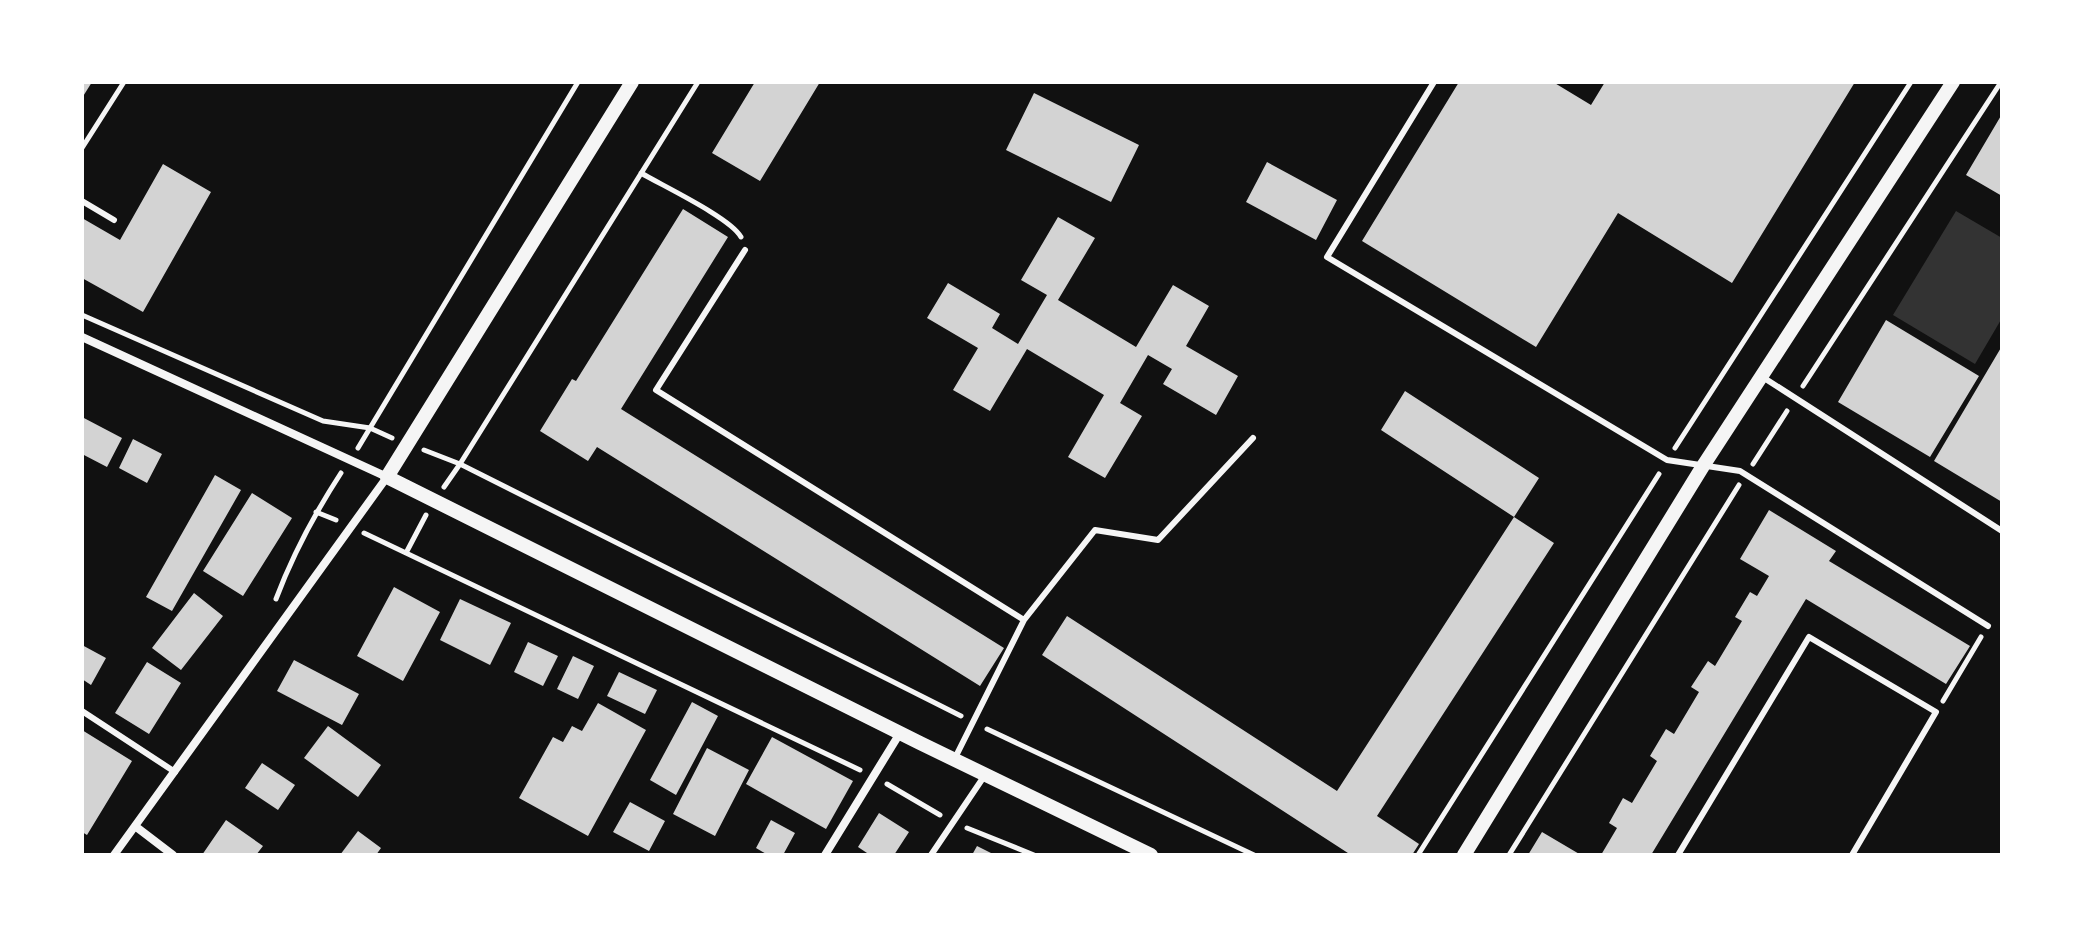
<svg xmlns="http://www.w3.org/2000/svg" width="2084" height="937" viewBox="0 0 2084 937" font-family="Raleway,sans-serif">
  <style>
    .water { fill: #333 }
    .building { fill: #d3d3d3 }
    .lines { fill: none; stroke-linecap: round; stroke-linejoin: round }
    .path { stroke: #f5f5f5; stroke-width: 5 }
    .service { stroke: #f5f5f5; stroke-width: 6 }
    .minor { stroke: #f5f5f5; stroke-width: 8 }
    .tertiary { stroke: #f5f5f5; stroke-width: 14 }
  </style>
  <rect width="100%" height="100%" fill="#111"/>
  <path class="water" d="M 1956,211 L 2002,238 L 2002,318 L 1975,364 L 1893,315 Z"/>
  <path class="building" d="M 82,82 L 92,82 L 82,98 Z
    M 755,82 L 820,82 L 760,181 L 712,153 Z
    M 1459,82 L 1553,82 L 1591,105 L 1605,82 L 1855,82 L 1732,283 L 1618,213 L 1536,347 L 1362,241 Z
    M 1034,93 L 1139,145 L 1111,202 L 1006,150 Z
    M 2002,114 L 2002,196 L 1966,175 Z
    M 1267,162 L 1337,200 L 1316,240 L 1246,202 Z
    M 163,164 L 211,192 L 143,312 L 82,278 L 82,218 L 120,240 Z
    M 683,209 L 728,237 L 621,409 L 1004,648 L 980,686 L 597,447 L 588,461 L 540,431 L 572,379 L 576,381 Z
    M 1058,217 L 1095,238 L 1058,300 L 1136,347 L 1173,285 L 1209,306 L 1186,346 L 1238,376 L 1216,415 L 1163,384 L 1172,369 L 1148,355 L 1120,403 L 1142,416 L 1105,478 L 1068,457 L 1104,395 L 1027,349 L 990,411 L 953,390 L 978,348 L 927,318 L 948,283 L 1000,314 L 992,328 L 1018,344 L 1047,295 L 1021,280 Z
    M 1886,320 L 1979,376 L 1930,457 L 1838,402 Z
    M 2002,346 L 2002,502 L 1934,461 Z
    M 1405,391 L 1539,478 L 1514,517 L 1554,543 L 1377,816 L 1419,844 L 1412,855 L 1351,855 L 1042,655 L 1067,616 L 1337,791 L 1514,517 L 1381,430 Z
    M 82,417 L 122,438 L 107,467 L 82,454 Z
    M 133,439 L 162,454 L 147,483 L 119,468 Z
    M 215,475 L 241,490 L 172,611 L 146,597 Z
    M 252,493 L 292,518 L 243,596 L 203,571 Z
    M 1769,510 L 1836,551 L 1829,561 L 1970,646 L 1946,684 L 1806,599 L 1651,855 L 1601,855 L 1617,828 L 1609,823 L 1623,798 L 1632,803 L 1657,761 L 1650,756 L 1666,729 L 1674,734 L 1699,692 L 1691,687 L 1708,661 L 1715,666 L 1742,621 L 1735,617 L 1750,592 L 1757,596 L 1769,576 L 1740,559 Z
    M 394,587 L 440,612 L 403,681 L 357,656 Z
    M 194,593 L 223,616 L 181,670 L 152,648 Z
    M 460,599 L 511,623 L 490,665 L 440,640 Z
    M 528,642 L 558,656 L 543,686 L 514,672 Z
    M 82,645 L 106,658 L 91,685 L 82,679 Z
    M 573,656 L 594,666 L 578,699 L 557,689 Z
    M 294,660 L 359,694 L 342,725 L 277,691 Z
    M 147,662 L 181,683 L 149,734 L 115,713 Z
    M 619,672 L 657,690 L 645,714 L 607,696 Z
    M 692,702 L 718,716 L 676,795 L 650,780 Z
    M 598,703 L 646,730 L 588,836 L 519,798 L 553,737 L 563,742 L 572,726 L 582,731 Z
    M 328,726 L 381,765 L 358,797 L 304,758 Z
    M 82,730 L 132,761 L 87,835 L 82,832 Z
    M 772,737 L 853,781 L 826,829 L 746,784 Z
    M 707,748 L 749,770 L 715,836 L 673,814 Z
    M 262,763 L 295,785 L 278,810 L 245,788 Z
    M 630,802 L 665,821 L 649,851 L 613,832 Z
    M 879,813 L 909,832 L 894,855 L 870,855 L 858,847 Z
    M 226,820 L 263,846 L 256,855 L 202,855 Z
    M 771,820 L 795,833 L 783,855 L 768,855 L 756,848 Z
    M 358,831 L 381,848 L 376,855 L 340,855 Z
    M 1542,832 L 1581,855 L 1528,855 Z
    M 977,846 L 995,855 L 972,855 Z"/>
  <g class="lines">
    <path class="path" d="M 698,82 L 460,464 L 961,716
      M 82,148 L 124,82
      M 641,173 C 663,186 731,218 741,237
      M 82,315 L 323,421 L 370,428 L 392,438
      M 1803,386 L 2001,82
      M 358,448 L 578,82
      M 1675,448 L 1911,82
      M 424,450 L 460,464 L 444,487
      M 1753,464 L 1787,411
      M 316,512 L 336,520
      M 364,533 L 406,553 L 426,515
      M 406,553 L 860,770
      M 276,599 C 293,554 315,513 341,473
      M 1943,701 L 1981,637
      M 987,729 L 1254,855
      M 887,784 L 940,815
      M 967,828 L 1034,855
      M 1418,855 L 1659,474
      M 1509,855 L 1739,485"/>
    <path class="service" d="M 1434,82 L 1327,257 L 1667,460 L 1740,471 L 1988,626
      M 82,201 L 114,220
      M 745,250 L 656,390 L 1024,620
      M 1761,376 L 2002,531
      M 82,711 L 175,772
      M 955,758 L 1024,620 L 1095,530 L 1158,540 L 1253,438
      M 931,855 L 985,775
      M 1678,855 L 1809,637 L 1936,712 L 1852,855"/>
    <path class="minor" d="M 82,337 L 387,477 L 114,855
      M 135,826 L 173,855
      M 825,855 L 900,733"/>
    <path class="tertiary" d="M 632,82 L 387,477 L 920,743 L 1151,855
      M 1464,855 L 1703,466 L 1953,82"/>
  </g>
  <rect width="2084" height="937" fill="none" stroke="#ffffff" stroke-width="168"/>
</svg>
